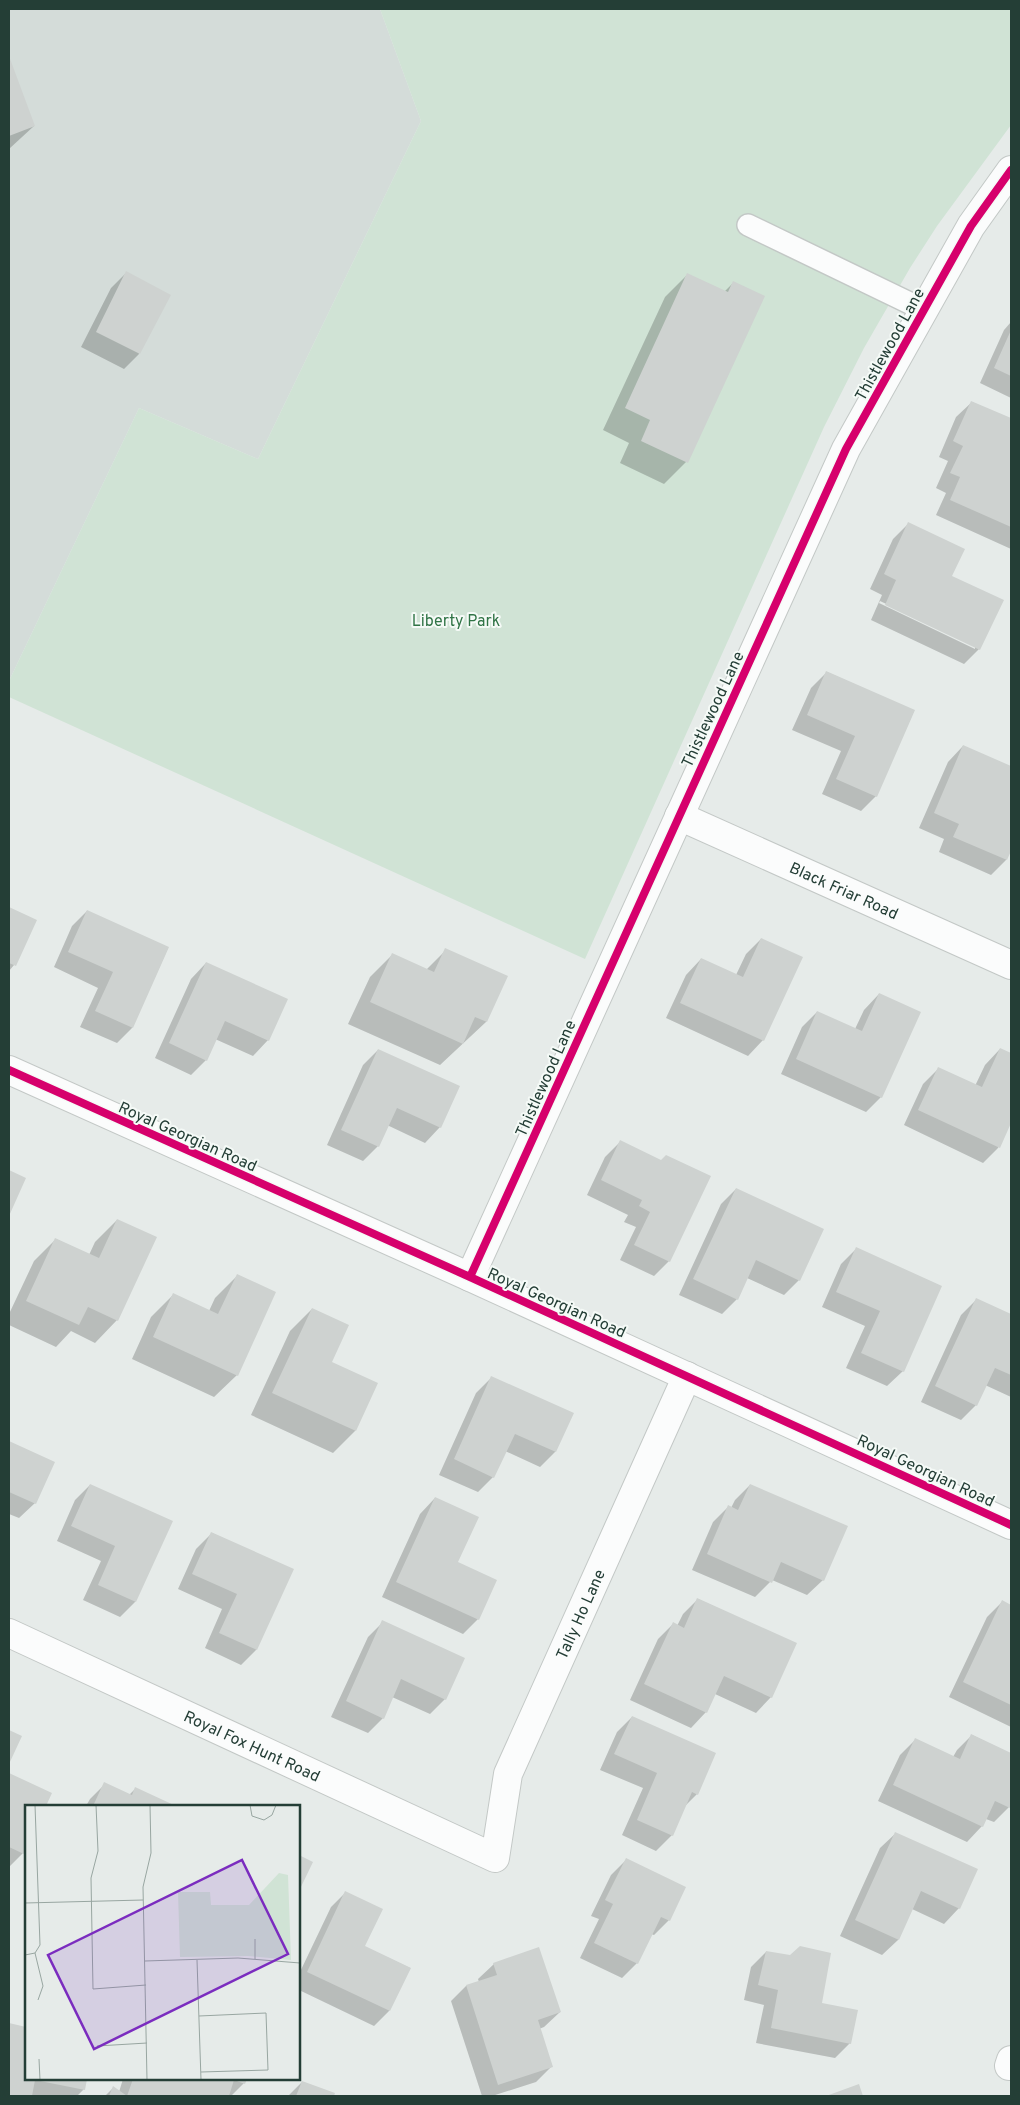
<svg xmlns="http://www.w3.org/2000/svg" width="1020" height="2105" viewBox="0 0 1020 2105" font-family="Overpass,sans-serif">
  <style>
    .built { fill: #d4dcd9 }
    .green { fill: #d0e3d5 }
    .shadow { fill: #0003; fill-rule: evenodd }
    .building { fill: #ced2d0 }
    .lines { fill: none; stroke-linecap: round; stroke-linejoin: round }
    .lane-casing { stroke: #c3c8c6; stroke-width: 24 }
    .street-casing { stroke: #c3c8c6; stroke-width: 30 }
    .lane { stroke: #fbfcfc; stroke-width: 21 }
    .street { stroke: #fbfcfc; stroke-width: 28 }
    .cycleway-casing { stroke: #f5faf7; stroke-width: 11 }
    .cycleway { stroke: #d6006c; stroke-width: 8 }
    .labels { text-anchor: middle; stroke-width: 4; stroke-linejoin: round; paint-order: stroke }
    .street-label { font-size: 16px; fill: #243e36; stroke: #f5faf7 }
    .park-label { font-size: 16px; fill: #307446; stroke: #f5faf7 }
    .inset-road { fill: none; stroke: #98a6a1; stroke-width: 1 }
    .view { fill: #7b2cbf; fill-opacity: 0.15; stroke: #7b2cbf; stroke-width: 2.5 }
    .inset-edge { fill: none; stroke: #243e36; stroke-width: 2.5 }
  </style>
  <rect width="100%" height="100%" fill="#e6ebe9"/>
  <path class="built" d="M 9,9 L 380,9 L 421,121 L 258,459 L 139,408 L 9,681 Z"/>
  <path class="green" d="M 380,9 L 1011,9 L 1011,125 L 937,226 L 910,268 L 864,348 L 824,427 L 585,959 L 9,697 L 9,681 L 139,408 L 258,459 L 421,121 Z"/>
  <path class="shadow" d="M 9,59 L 34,126 L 9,149 Z
    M 126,273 L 139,354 L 124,369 L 81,347 L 111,288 Z
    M 687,275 L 724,292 L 733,283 L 686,462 L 664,484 L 620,463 L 629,443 L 603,430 L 665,297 Z
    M 1011,322 L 1011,398 L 980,383 L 1004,330 Z
    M 972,402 L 1011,420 L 1011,549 L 936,515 L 946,493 L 936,488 L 948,461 L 939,457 L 956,417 Z
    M 908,524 L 951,576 L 979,649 L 964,664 L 871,620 L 882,595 L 870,589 L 893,539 ZM 880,601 L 975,646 L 975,649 L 879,603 Z
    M 827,672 L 914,711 L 876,796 L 861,811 L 822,794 L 841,751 L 792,730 L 811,688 Z
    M 963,746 L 1011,767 L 1011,848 L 1006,860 L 991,875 L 939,852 L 944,839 L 919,828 L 948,762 Z
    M 9,908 L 35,920 L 14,965 L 9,971 Z
    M 87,911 L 168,948 L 132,1028 L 117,1043 L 80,1027 L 98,988 L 54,967 L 72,926 Z
    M 761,939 L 763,1040 L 748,1056 L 666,1018 L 686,975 L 701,959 L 736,975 L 746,954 Z
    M 446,950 L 506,977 L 486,1022 L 440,1065 L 348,1024 L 370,977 L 392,955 L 426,970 Z
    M 206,963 L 268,1040 L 253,1056 L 215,1039 L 206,1060 L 191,1075 L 155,1058 L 191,979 Z
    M 879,994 L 881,1097 L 866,1112 L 781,1074 L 802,1027 L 817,1012 L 855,1029 L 864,1010 Z
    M 1000,1049 L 1011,1055 L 1011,1121 L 998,1148 L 983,1163 L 904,1125 L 923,1084 L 938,1069 L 975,1086 L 985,1065 Z
    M 378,1050 L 440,1127 L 425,1143 L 387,1125 L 378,1146 L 363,1161 L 327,1145 L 363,1065 Z
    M 620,1142 L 661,1162 L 669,1261 L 654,1276 L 620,1260 L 636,1227 L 624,1222 L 628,1215 L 587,1195 L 605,1157 Z
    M 736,1189 L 799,1280 L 784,1295 L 747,1278 L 737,1299 L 722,1314 L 679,1295 L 721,1204 Z
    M 117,1220 L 117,1320 L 95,1343 L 71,1331 L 56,1347 L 9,1325 L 9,1314 L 34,1261 L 56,1239 L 89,1255 L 95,1242 Z
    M 856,1249 L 940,1286 L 903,1371 L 887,1386 L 846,1368 L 865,1326 L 822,1307 L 841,1264 Z
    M 237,1276 L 237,1375 L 214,1397 L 132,1359 L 151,1317 L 173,1295 L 209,1311 L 215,1298 Z
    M 976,1300 L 1011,1316 L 1011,1397 L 985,1385 L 976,1405 L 961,1420 L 921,1402 L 961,1315 Z
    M 312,1309 L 330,1363 L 376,1384 L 355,1431 L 333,1453 L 251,1415 L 290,1331 Z
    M 491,1378 L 572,1414 L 555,1452 L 540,1467 L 505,1451 L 493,1477 L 478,1492 L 439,1475 L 476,1393 Z
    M 9,1443 L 53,1463 L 35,1503 L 19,1518 L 9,1514 Z
    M 90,1485 L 171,1522 L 135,1602 L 120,1617 L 83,1600 L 101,1561 L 57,1541 L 75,1500 Z
    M 750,1485 L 823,1580 L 807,1595 L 772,1580 L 755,1597 L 692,1570 L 713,1522 L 728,1507 L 731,1508 L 735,1500 Z
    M 435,1498 L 478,1619 L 463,1634 L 382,1597 L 420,1514 Z
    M 212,1533 L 292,1570 L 256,1650 L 241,1665 L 205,1648 L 222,1609 L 178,1589 L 196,1549 Z
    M 698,1599 L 795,1644 L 771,1697 L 756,1713 L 715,1694 L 706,1712 L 691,1728 L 630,1700 L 658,1639 L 673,1624 L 677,1626 L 683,1614 Z
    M 1002,1602 L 1011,1606 L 1011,1727 L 949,1697 L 987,1617 Z
    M 383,1622 L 445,1699 L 430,1714 L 392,1697 L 383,1718 L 368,1733 L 331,1717 L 368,1637 Z
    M 632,1717 L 697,1794 L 684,1807 L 672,1835 L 656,1851 L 622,1835 L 643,1788 L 600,1770 L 617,1732 Z
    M 972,1735 L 1011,1754 L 1011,1802 L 1009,1807 L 994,1822 L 986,1819 L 982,1826 L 967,1842 L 878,1801 L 900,1755 L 915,1740 L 953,1757 L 957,1750 Z
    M 9,1774 L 50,1793 L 44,1806 L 26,1806 L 26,1845 L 23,1853 L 9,1867 Z
    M 105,1784 L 129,1795 L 135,1789 L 173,1806 L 86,1806 L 90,1799 Z
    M 896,1833 L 959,1908 L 944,1924 L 912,1909 L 898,1940 L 882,1955 L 840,1936 L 880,1848 Z
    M 626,1860 L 669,1920 L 654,1935 L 651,1934 L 637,1963 L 622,1978 L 580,1958 L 599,1919 L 591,1916 L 611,1875 Z
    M 346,1892 L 363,1946 L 410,1968 L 389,2011 L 374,2026 L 299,1990 L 299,1974 L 331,1907 Z
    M 766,1952 L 821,2004 L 850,2043 L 835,2058 L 756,2043 L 764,2005 L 744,2000 L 751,1967 Z
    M 494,1964 L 560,2012 L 544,2027 L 539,2029 L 551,2067 L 536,2082 L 492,2096 L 482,2096 L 451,2001 L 466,1986 L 479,1982 L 478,1979 Z
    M 9,2024 L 26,2028 L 26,2079 L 86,2079 L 84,2089 L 77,2096 L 9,2096 Z
    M 123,2079 L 246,2079 L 244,2083 L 231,2096 L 105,2096 L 113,2088 L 119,2092 Z
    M 302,2082 L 333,2094 L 332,2096 L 288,2096 Z"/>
  <path class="building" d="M 9,56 L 35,126 L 9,136 Z
    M 126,271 L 171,295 L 140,354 L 96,332 Z
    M 687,273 L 728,292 L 733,281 L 765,296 L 688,463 L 641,441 L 650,420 L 625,408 Z
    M 1011,330 L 1011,376 L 994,368 Z
    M 971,401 L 1011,418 L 1011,527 L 950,500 L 960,477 L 950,473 L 963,446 L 953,441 Z
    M 908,522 L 965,549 L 952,576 L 1004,600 L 980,650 L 885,605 L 896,580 L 884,574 Z
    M 826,671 L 915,710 L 877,797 L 836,779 L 855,736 L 807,715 Z
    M 963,745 L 1011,766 L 1011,851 L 1007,860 L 953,837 L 959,824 L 934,813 Z
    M 9,907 L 37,920 L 16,966 L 9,963 Z
    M 87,910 L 169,947 L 133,1028 L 95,1011 L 113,972 L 68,952 Z
    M 761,938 L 803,957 L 764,1041 L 680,1003 L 701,958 L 743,977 Z
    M 445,948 L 508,976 L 487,1022 L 475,1017 L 463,1044 L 370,1002 L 392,953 L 434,972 Z
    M 206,962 L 288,999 L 269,1041 L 225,1021 L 207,1061 L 169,1043 Z
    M 879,993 L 921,1012 L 882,1098 L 796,1059 L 817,1011 L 862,1031 Z
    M 1000,1048 L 1011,1053 L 1011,1123 L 1000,1148 L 918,1110 L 938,1067 L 982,1087 Z
    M 378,1049 L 460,1086 L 441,1128 L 397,1108 L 379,1147 L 341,1130 Z
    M 620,1140 L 661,1160 L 666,1155 L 711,1176 L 670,1262 L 634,1245 L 650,1212 L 639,1206 L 642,1200 L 601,1180 Z
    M 9,1170 L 26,1178 L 9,1216 Z
    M 736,1188 L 824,1229 L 800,1281 L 756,1260 L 738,1300 L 693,1279 Z
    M 117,1219 L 157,1237 L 118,1321 L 88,1307 L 79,1325 L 26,1301 L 55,1238 L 99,1258 Z
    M 856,1247 L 942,1286 L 904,1372 L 861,1353 L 880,1311 L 836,1292 Z
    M 237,1274 L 276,1292 L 238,1376 L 153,1337 L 173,1293 L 218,1314 Z
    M 976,1298 L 1011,1314 L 1011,1375 L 995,1368 L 977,1406 L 935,1386 Z
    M 312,1308 L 349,1325 L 332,1362 L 378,1383 L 356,1431 L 272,1393 Z
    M 491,1376 L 574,1413 L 556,1452 L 515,1434 L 494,1478 L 454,1459 Z
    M 9,1441 L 55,1462 L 36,1504 L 9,1492 Z
    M 90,1484 L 173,1521 L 136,1602 L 98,1585 L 115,1546 L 71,1526 Z
    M 750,1484 L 848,1526 L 824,1581 L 781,1562 L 772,1583 L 707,1554 L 728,1505 L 738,1510 Z
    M 435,1497 L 479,1517 L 458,1562 L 497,1580 L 479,1620 L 396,1582 Z
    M 211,1532 L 294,1569 L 257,1650 L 219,1633 L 237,1594 L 192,1574 Z
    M 697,1598 L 797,1643 L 772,1698 L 724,1676 L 707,1713 L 644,1684 L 673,1622 L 684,1628 Z
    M 1002,1600 L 1011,1605 L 1011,1705 L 963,1682 Z
    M 382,1620 L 465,1658 L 446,1700 L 401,1679 L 384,1719 L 346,1701 Z
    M 632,1716 L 716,1753 L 698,1795 L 692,1792 L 673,1836 L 637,1820 L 657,1773 L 614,1754 Z
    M 9,1730 L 22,1736 L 9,1764 Z
    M 971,1734 L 1011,1753 L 1011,1804 L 1010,1808 L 995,1801 L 983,1827 L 893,1785 L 915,1738 L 960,1759 Z
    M 9,1773 L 52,1793 L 46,1806 L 26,1806 L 26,1848 L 24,1854 L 9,1847 Z
    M 104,1782 L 132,1795 L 135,1787 L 176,1806 L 93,1806 Z
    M 895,1832 L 978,1869 L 960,1909 L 921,1891 L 899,1940 L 855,1920 Z
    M 299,1855 L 313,1862 L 299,1891 Z
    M 626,1858 L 686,1887 L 670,1921 L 661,1917 L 638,1964 L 594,1943 L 613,1904 L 605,1900 Z
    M 345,1891 L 383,1909 L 365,1946 L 411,1968 L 390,2011 L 307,1972 Z
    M 800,1946 L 831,1953 L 822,2003 L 858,2010 L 851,2044 L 771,2028 L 778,1990 L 758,1985 L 766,1951 L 790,1955 Z
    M 539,1947 L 561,2012 L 538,2020 L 553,2067 L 498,2085 L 466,1985 L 497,1975 L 493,1963 Z
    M 9,2023 L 26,2027 L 26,2079 L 87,2079 L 85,2090 L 35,2080 L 32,2096 L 9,2096 Z
    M 133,2079 L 247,2079 L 245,2084 L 234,2080 L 229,2096 L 109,2096 L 113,2086 L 127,2096 Z
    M 302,2081 L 335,2093 L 334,2096 L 296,2096 Z
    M 859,2084 L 863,2096 L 826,2096 Z"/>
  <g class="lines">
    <g class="lane-casing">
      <path id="lane" d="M 748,225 L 924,310"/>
    </g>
    <g class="street-casing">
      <g id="street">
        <path id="s1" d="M 679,816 L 1011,965"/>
        <path d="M 9,1070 L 470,1277 L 1011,1525"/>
        <path d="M 470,1277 L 846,449 L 971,226 L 1011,170"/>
        <path id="s2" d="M 9,1633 L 495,1858 L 508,1774 L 687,1376"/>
        <path d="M 1009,2066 L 1011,2060"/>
      </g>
    </g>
    <use href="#lane" class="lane"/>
    <use href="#street" class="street"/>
    <g class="cycleway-casing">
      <path id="cycleway" d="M 9,1070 L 470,1277 L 1011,1525
        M 470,1277 L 846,449 L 971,226 L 1011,170"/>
    </g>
    <use href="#cycleway" class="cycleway"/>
  </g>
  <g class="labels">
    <g class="street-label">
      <text transform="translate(889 344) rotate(-61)" y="6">Thistlewood Lane</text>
      <text transform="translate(712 709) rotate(-65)" y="6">Thistlewood Lane</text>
      <text dy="6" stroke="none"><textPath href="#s1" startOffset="181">Black Friar Road</textPath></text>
      <text transform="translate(545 1078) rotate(-66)" y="6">Thistlewood Lane</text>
      <text transform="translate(188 1136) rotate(24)" y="6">Royal Georgian Road</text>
      <text transform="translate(557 1302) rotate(24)" y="6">Royal Georgian Road</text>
      <text transform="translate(926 1470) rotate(25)" y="6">Royal Georgian Road</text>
      <text dy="6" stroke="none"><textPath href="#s2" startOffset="796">Tally Ho Lane</textPath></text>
      <text dy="6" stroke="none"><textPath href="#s2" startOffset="268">Royal Fox Hunt Road</textPath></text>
    </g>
    <g class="park-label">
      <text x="456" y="626">Liberty Park</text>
    </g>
  </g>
  <g transform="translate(25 1805)">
    <rect width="275" height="275" fill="#e6ebe9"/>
    <path d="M 254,68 L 263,70 L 266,155 L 223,151 L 155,152 L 153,87 L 185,87 L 186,100 L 224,100 Z" fill="#d0e3d5"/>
    <path class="inset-road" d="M 71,0 L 73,46 L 66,73 L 68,184 L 121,180M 225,0 L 227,11 L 239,15 L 247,10 L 251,0M 0,98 L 118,95M 230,134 L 230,154M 10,148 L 18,181 L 13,195M 0,150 L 10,148 L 15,140 L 10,0M 172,155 L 176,275M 120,156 L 213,153 L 275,158M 174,211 L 241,208 L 243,265 L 176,267M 72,241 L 122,238M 14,254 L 15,275M 122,275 L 118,82 L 126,48 L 125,0"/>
    <path class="view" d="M 217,55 L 263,149 L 69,244 L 23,150 Z"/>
    <rect width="275" height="275" class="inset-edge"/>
  </g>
  <rect width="1020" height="2105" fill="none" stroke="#243e36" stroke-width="20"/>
</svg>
